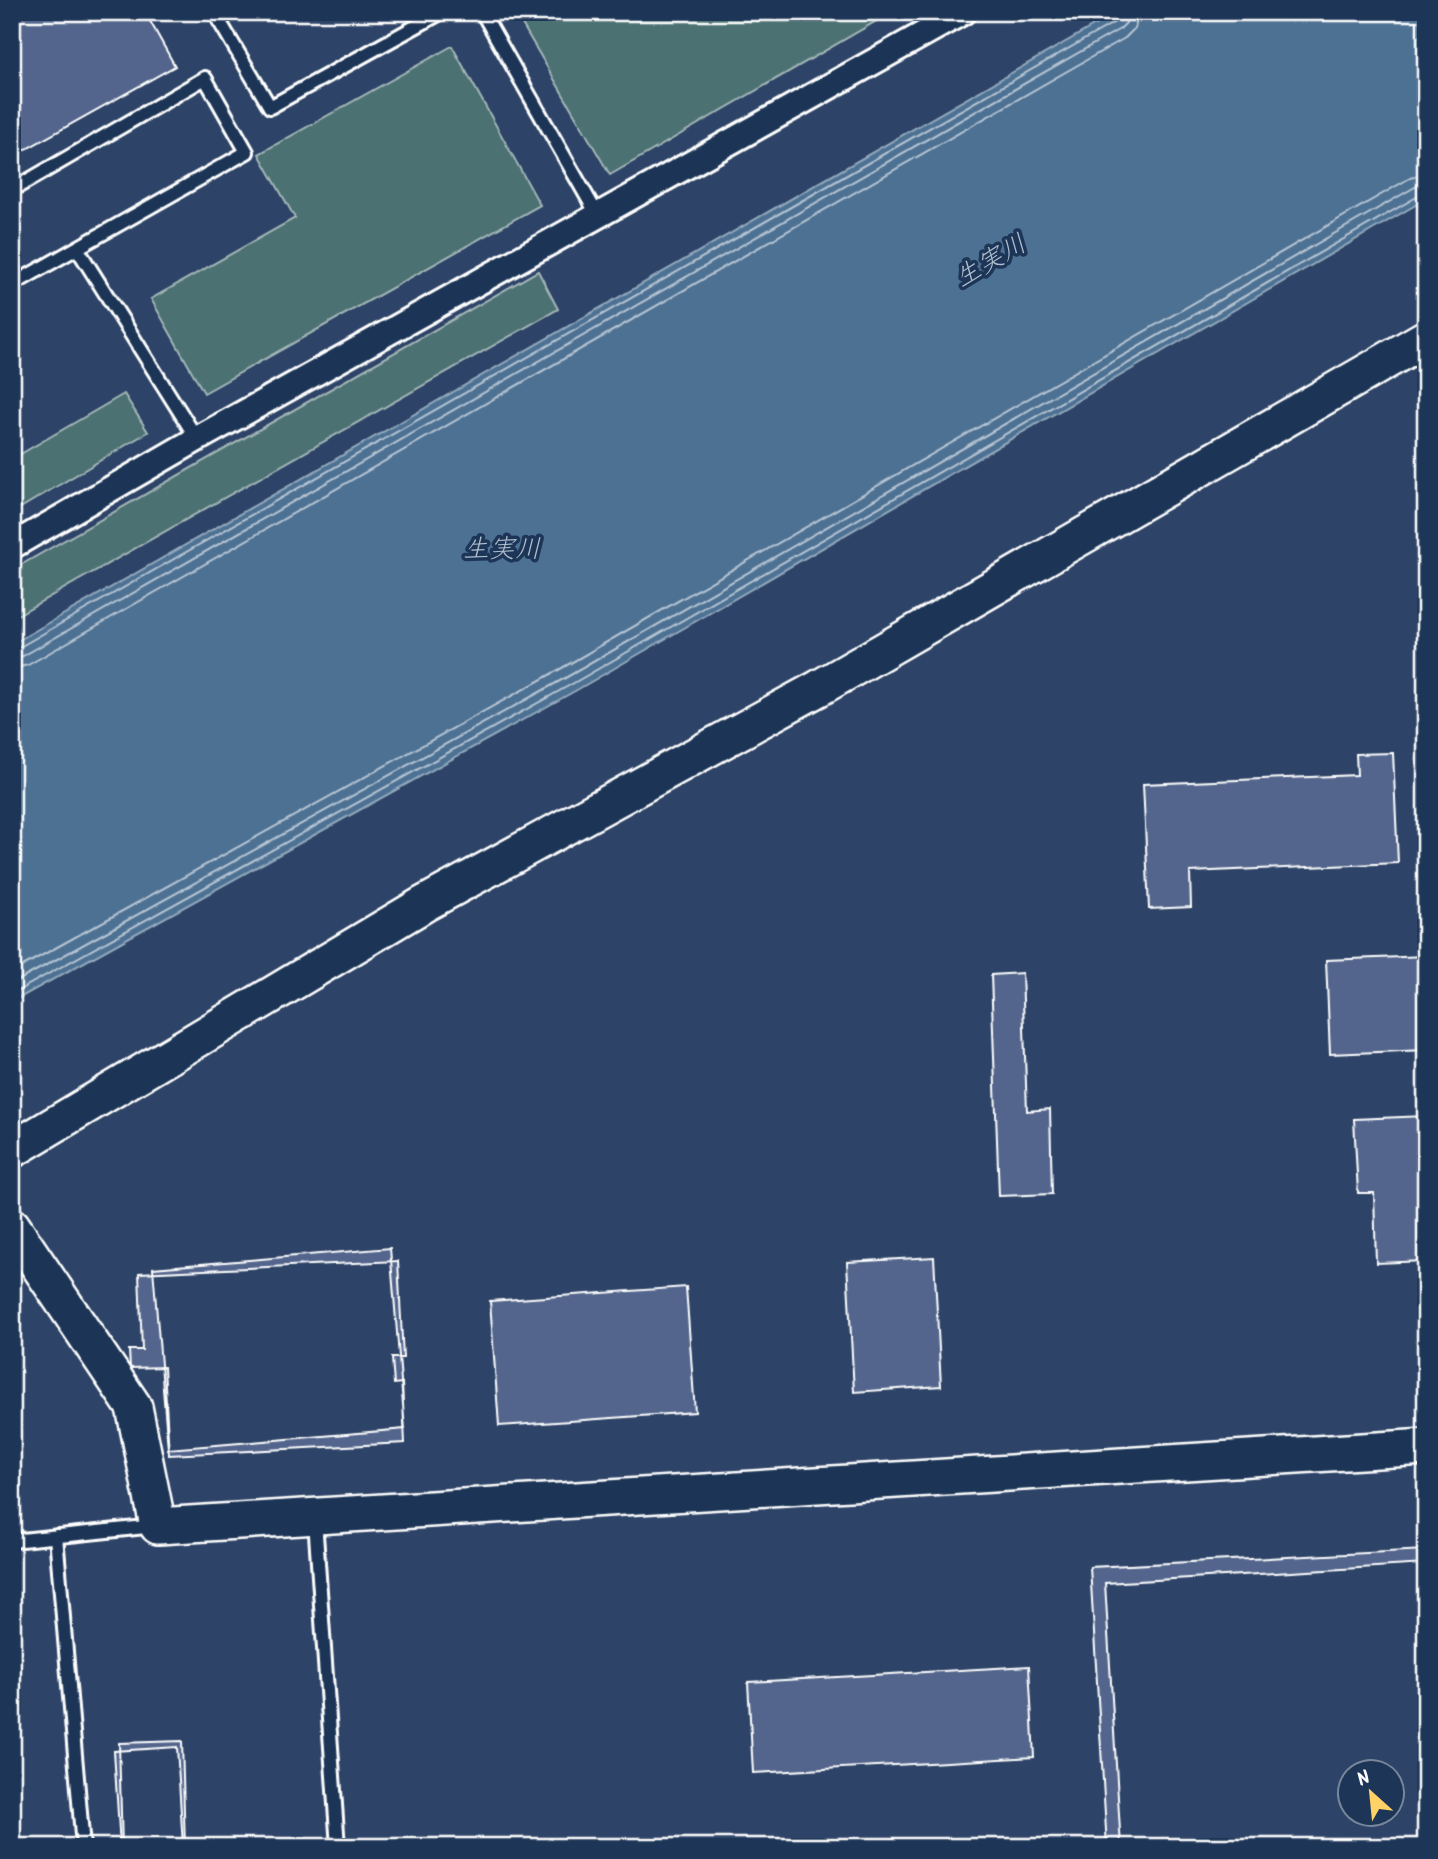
<svg xmlns="http://www.w3.org/2000/svg" width="1438" height="1859" viewBox="0 0 1438 1859" font-family="Kalam,'Klee One',sans-serif">
  <style>
    .green { fill: #4c7173; stroke: #a6b8b9; stroke-width: 2 }
    .water { fill: #4d7193; stroke: #94aabe; stroke-width: 2 }
    .lines { fill: none; stroke-linecap: round; stroke-linejoin: round }
    .shore { stroke: #b8c6d4; stroke-width: 2 }
    .building { fill: #52658c; stroke: #fff; stroke-width: 2; fill-rule: evenodd }
    .lane-casing { stroke: #fff; stroke-width: 18 }
    .street-casing { stroke: #fff; stroke-width: 30 }
    .secondary-casing { stroke: #fff; stroke-width: 40 }
    .lane { stroke: #1d3557; stroke-width: 12 }
    .street { stroke: #1d3557; stroke-width: 24 }
    .secondary { stroke: #1d3557; stroke-width: 35 }
    .labels { text-anchor: middle; stroke-width: 7; stroke-linejoin: round; paint-order: stroke }
    .water-label { font-size: 26px; font-style: italic; fill: #afbfce; stroke: #1d3557 }
  </style>
  <rect width="100%" height="100%" fill="#2d4367"/>
  <filter id="ink" filterUnits="userSpaceOnUse"><feTurbulence type="fractalNoise" baseFrequency=".0143" numOctaves="2"/><feDisplacementMap in="SourceGraphic" scale="14" xChannelSelector="R" yChannelSelector="G"/><feConvolveMatrix kernelMatrix="1 2 1 2 8 2 1 2 1" color-interpolation-filters="sRGB"/></filter>
  <g filter="url(#ink)">
    <path class="green" d="M 515,12 L 892,12 L 610,175 Z
      M 452,46 L 540,205 L 204,393 L 151,299 L 295,218 L 259,154 Z
      M 538,271 L 558,309 L 12,618 L 12,570 Z
      M 124,394 L 148,432 L 12,513 L 12,459 Z"/>
    <path class="water" d="M 1118,12 L 1426,12 L 1426,199 L 575,691 L 12,1002 L 12,644 Z"/>
    <g class="lines">
      <path class="shore" d="M 12,649 L 18,648 L 1115,22 L 1120,12
        M 12,658 L 23,656 L 1120,29 L 1126,23 L 1128,12
        M 12,669 L 28,665 L 1125,38 L 1135,28 L 1139,12
        M 12,972 L 562,668 L 1410,178 L 1426,174
        M 12,984 L 567,677 L 1415,187 L 1426,185
        M 12,994 L 572,684 L 1420,195 L 1426,194"/>
    </g>
    <path class="building" d="M 12,12 L 145,12 L 175,66 L 12,157 Z
      M 1393,753 L 1398,863 L 1190,872 L 1191,907 L 1149,909 L 1143,784 L 1357,775 L 1356,754 Z
      M 1426,956 L 1426,1050 L 1330,1054 L 1326,960 Z
      M 1022,973 L 1027,1111 L 1050,1109 L 1052,1194 L 999,1196 L 991,975 Z
      M 1426,1116 L 1426,1261 L 1376,1263 L 1374,1193 L 1358,1193 L 1354,1119 Z
      M 390,1248 L 405,1429 L 168,1449 L 153,1268 Z
      M 934,1257 L 941,1386 L 854,1392 L 847,1262 Z
      M 398,1261 L 403,1358 L 392,1358 L 394,1384 L 402,1383 L 405,1443 L 169,1455 L 164,1367 L 130,1368 L 129,1350 L 142,1350 L 139,1273 Z
      M 686,1287 L 695,1412 L 499,1426 L 490,1301 Z
      M 1426,1550 L 1426,1847 L 1107,1847 L 1090,1567 ZM 1350,1772 L 1392,1772 L 1392,1814 L 1350,1814 Z
      M 1426,1564 L 1426,1847 L 1121,1847 L 1105,1583 ZM 1350,1772 L 1392,1772 L 1392,1814 L 1350,1814 Z
      M 1029,1666 L 1034,1757 L 753,1773 L 748,1682 Z
      M 182,1741 L 185,1847 L 122,1847 L 119,1743 Z
      M 177,1747 L 183,1847 L 120,1847 L 114,1751 Z"/>
    <g class="lines">
      <g class="lane-casing">
        <path id="lane" d="M 214,12 L 270,107 L 442,12
          M 482,12 L 598,216
          M 12,190 L 205,78 L 247,152 L 77,248
          M 12,285 L 77,248 L 197,439
          M 315,1520 L 338,1847
          M 56,1536 L 83,1847
          M 12,1541 L 155,1526"/>
      </g>
      <g class="street-casing">
        <path id="street" d="M 12,546 L 197,439 L 963,12"/>
      </g>
      <g class="secondary-casing">
        <path id="secondary" d="M 12,1150 L 424,904 L 819,688 L 1426,338
          M 12,1226 L 134,1407 L 158,1526 L 1426,1447"/>
      </g>
      <use href="#lane" class="lane"/>
      <use href="#street" class="street"/>
      <use href="#secondary" class="secondary"/>
    </g>
  </g>
  <g class="labels">
    <g class="water-label">
      <text transform="translate(990 260) rotate(-30)" y="9">生実川</text>
      <text x="502" y="557">生実川</text>
    </g>
  </g>
  <rect width="1438" height="1859" fill="none" stroke="#1d3557" stroke-width="42"/>
  <rect x="21" y="21" width="1396" height="1817" fill="none" stroke="#fff" stroke-width="2.5" filter="url(#ink)"/>
  <g transform="translate(1371 1793) rotate(333)"><circle r="33" fill="#1d3557" stroke="#77869a" stroke-width="2"/>
  <path d="M0-5L12 26L0 18L-12 26Z" fill="#ffd166"/>
  <text y="-10" font-size="19" font-weight="bold" text-anchor="middle" fill="#ffffff">N</text>
  </g>
</svg>
